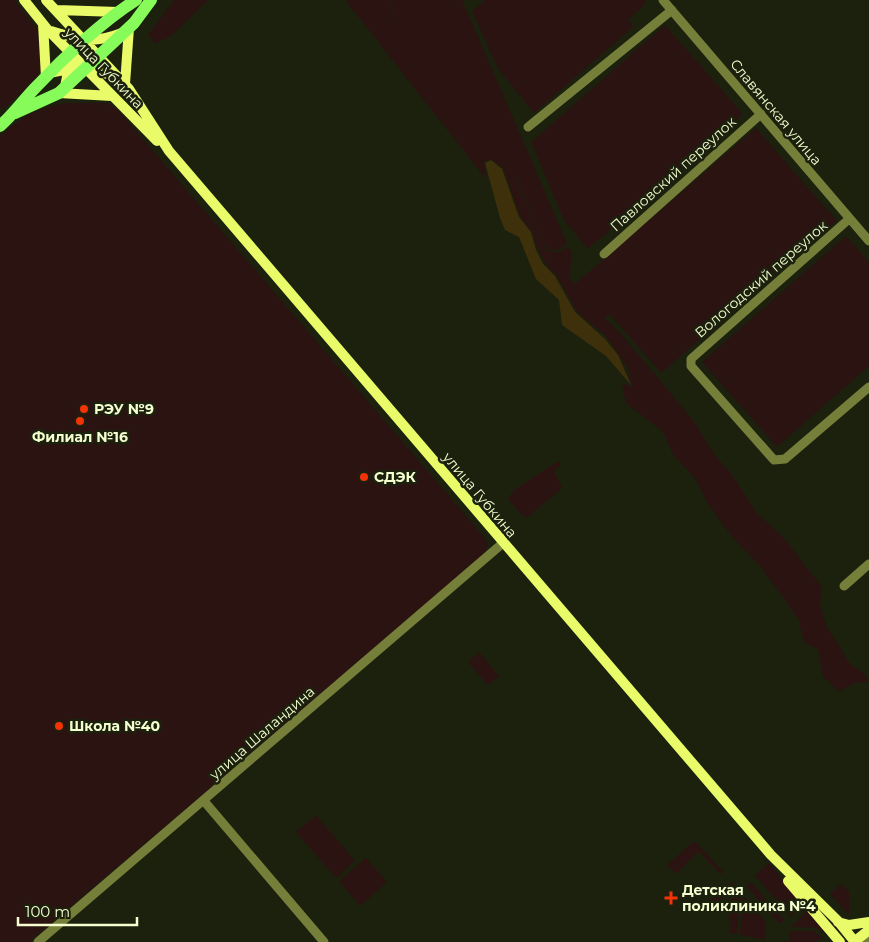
<svg xmlns="http://www.w3.org/2000/svg" width="869" height="942" viewBox="0 0 869 942" font-family="Montserrat,sans-serif">
  <style>
    .green { fill: #2b1311 }
    .water { fill: #3e300b }
    .lines { fill: none; stroke-linecap: round; stroke-linejoin: round }
    .street { stroke: #767f3a; stroke-width: 9 }
    .secondary { stroke: #eafb69; stroke-width: 10 }
    .primary { stroke: #87fb59; stroke-width: 12 }
    .poi-dot { fill: #f33306; stroke: #1c210e; stroke-width: 2 }
    .labels { text-anchor: middle; stroke-width: 5; stroke-linejoin: round; paint-order: stroke }
    .street-label { font-size: 14px; fill: #f4fecf; stroke: #1c210e }
    .poi-label { font-size: 14px; font-weight: bold; fill: #f4fecf; stroke: #1c210e; text-anchor: start }
  </style>
  <rect width="100%" height="100%" fill="#1c210e"/>
  <path class="green" d="M 0,0 L 14,0 L 38,30 L 40,70 L 39,75 L 3,110 L 0,107 Z
    M 174,0 L 208,0 L 171,36 L 154,44 L 152,39 L 148,35 Z
    M 345,0 L 389,0 L 402,39 L 390,0 L 462,0 L 567,243 L 560,250 L 552,250 L 545,245 L 517,177 L 514,173 L 545,246 L 540,249 L 545,247 C 554,254 559,254 568,247 L 572,253 L 569,277 L 575,284 L 756,128 L 837,221 L 661,373 L 610,314 L 605,318 L 593,306 L 621,334 L 669,391 L 695,423 L 717,458 L 733,476 L 757,513 L 784,538 L 822,587 L 820,605 L 826,625 L 850,664 L 865,674 L 868,682 L 855,683 L 839,691 L 823,677 L 818,649 L 804,642 L 799,621 L 786,601 L 759,565 L 733,538 L 708,504 L 694,477 L 674,456 L 663,432 L 626,403 L 622,383 L 632,387 L 628,368 L 615,349 L 605,335 L 578,313 L 556,275 L 545,263 L 540,250 L 542,260 L 532,232 L 520,216 L 503,168 L 491,159 L 484,162 L 486,179 Z
    M 485,0 L 645,0 L 647,2 L 628,20 L 633,27 L 534,113 L 497,67 L 472,11 Z
    M 665,25 L 743,114 L 588,249 L 564,220 L 531,142 Z
    M 67,103 L 107,103 L 118,110 L 485,538 L 488,546 L 484,554 L 29,942 L 0,942 L 0,136 C 21,117 39,107 67,103 Z
    M 846,236 L 869,262 L 869,366 L 777,447 L 702,362 Z
    M 558,461 L 561,465 L 554,471 L 562,488 L 528,517 L 522,515 L 508,499 L 514,490 Z
    M 479,652 L 499,676 L 488,685 L 468,662 Z
    M 316,815 L 355,861 L 336,878 L 296,832 Z
    M 693,842 L 697,843 L 723,872 L 720,874 L 699,851 L 676,874 L 667,865 Z
    M 366,858 L 387,882 L 360,906 L 339,881 Z
    M 769,863 L 829,936 L 816,928 L 791,927 L 805,913 L 800,908 L 791,917 L 755,875 Z
    M 732,882 L 741,893 L 737,934 L 729,934 Z
    M 751,882 L 784,920 L 780,924 L 746,886 Z
    M 841,884 L 849,891 L 849,915 L 830,894 Z
    M 728,887 L 727,895 L 705,911 L 704,908 L 708,901 Z
    M 743,895 L 766,922 L 765,940 L 740,935 Z
    M 789,931 L 813,931 L 824,938 L 813,942 L 790,942 Z"/>
  <path class="water" d="M 491,160 L 502,169 L 519,217 L 531,232 L 536,250 L 543,264 L 555,276 L 575,312 L 605,339 L 618,355 L 631,385 L 606,356 L 562,325 L 559,300 L 536,279 L 519,237 L 505,230 L 500,218 L 485,163 Z"/>
  <g class="lines">
    <path class="street" d="M 663,0 L 869,241
      M 528,127 L 672,10
      M 849,219 L 691,359 L 691,366 L 774,460 L 785,459 L 869,387
      M 604,254 L 761,114
      M 844,586 L 869,564
      M 204,801 L 324,942
      M 38,942 L 503,543
      M 865,942 L 869,940"/>
    <path class="secondary" d="M 24,0 L 48,30 L 157,141
      M 46,0 L 129,89 L 169,151 L 771,855 L 838,921 L 855,942
      M 57,10 L 118,12
      M 43,24 L 46,77
      M 51,31 C 79,40 94,44 122,33
      M 50,73 C 74,67 94,67 116,78
      M 125,84 L 129,28
      M 65,87 L 72,51
      M 59,93 L 112,96
      M 788,881 L 840,942
      M 838,922 L 849,925 L 869,922
      M 854,942 L 869,930"/>
    <path class="primary" d="M 15,113 L 59,93 L 134,23 L 151,0
      M 0,126 C 14,114 24,99 37,86 C 64,57 103,21 136,0"/>
  </g>
  <g class="poi-dot">
    <circle cx="84" cy="409" r="5"/>
    <circle cx="80" cy="421" r="5"/>
    <circle cx="364" cy="477" r="5"/>
    <circle cx="59" cy="726" r="5"/>
    <path d="M668.5 890.5h5v5h5v5h-5v5h-5v-5h-5v-5h5z"/>
  </g>
  <g class="labels">
    <g class="street-label">
      <text transform="translate(104 68) rotate(46)" y="5">улица Губкина</text>
      <text transform="translate(776 112) rotate(50)" y="5">Славянская улица</text>
      <text transform="translate(673 174) rotate(-42)" y="5">Павловский переулок</text>
      <text transform="translate(761 279) rotate(-41)" y="5">Вологодский переулок</text>
      <text transform="translate(480 495) rotate(50)" y="5">улица Губкина</text>
      <text transform="translate(262 733) rotate(-41)" y="5">улица Шаландина</text>
    </g>
    <g class="poi-label">
      <text x="94" y="414">РЭУ №9</text>
      <text x="80" y="442" text-anchor="middle">Филиал №16</text>
      <text x="374" y="482">СДЭК</text>
      <text x="69" y="731">Школа №40</text>
      <text x="682" y="895">Детская<tspan x="682" dy="16">поликлиника №4</tspan></text>
    </g>
  </g>
  <path d="M18 917v8h119v-8" fill="none" stroke="#f4fecf" stroke-width="2.5"/>
  <text x="25" y="917" font-size="15" fill="#f4fecf" stroke="#1c210e" stroke-width="4" paint-order="stroke">100 m</text>
</svg>
